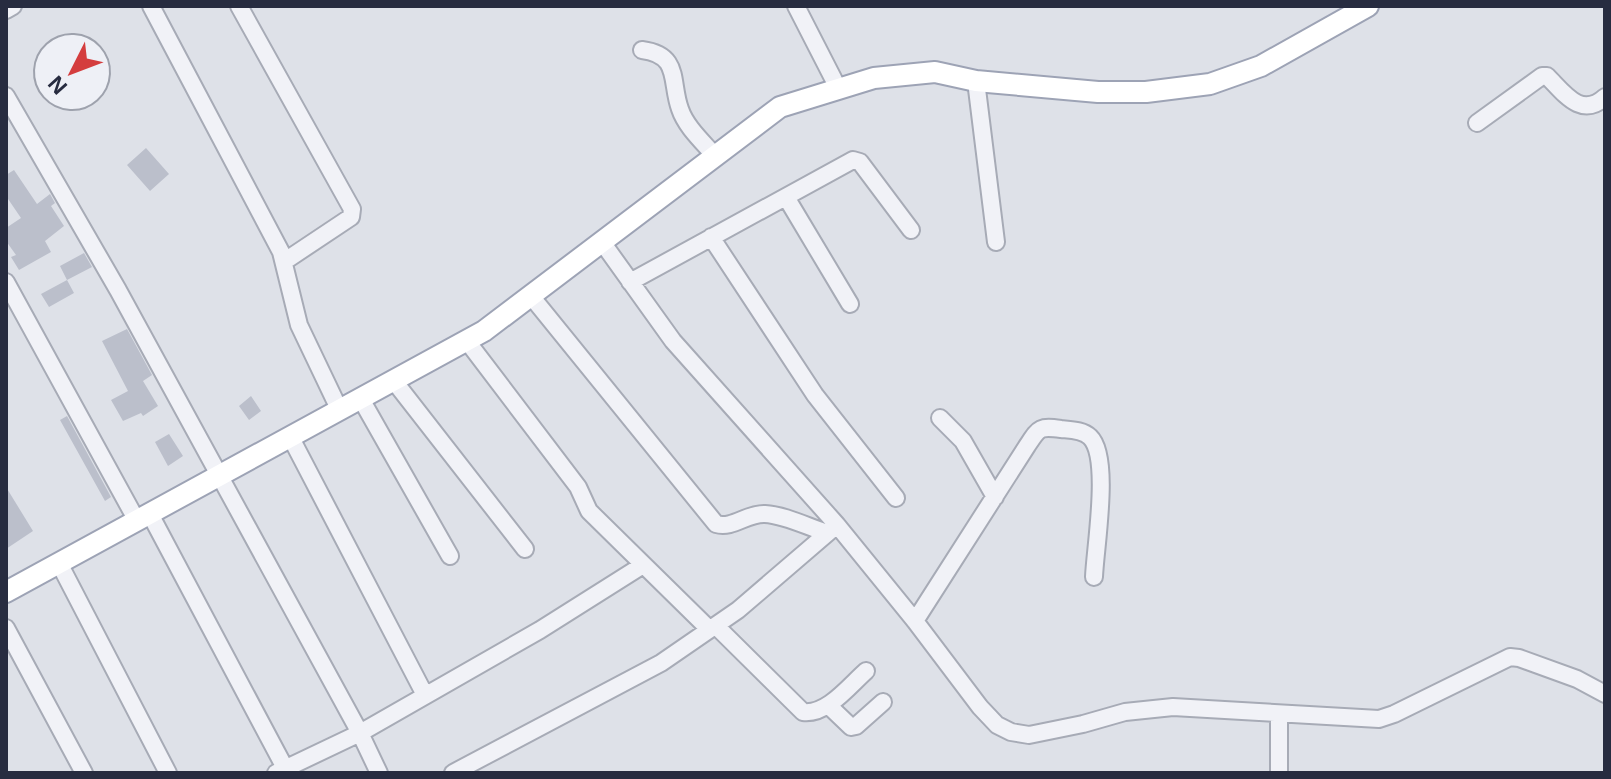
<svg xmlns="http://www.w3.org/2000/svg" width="1611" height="779" viewBox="0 0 1611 779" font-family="Arial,sans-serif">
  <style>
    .building { fill: #bbbfcb }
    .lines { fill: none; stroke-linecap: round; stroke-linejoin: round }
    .minor-casing { stroke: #a7abb6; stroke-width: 20 }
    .major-casing { stroke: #9da3b5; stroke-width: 24 }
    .minor { stroke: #f1f2f7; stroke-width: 16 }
    .major { stroke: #fff; stroke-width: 20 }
  </style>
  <rect width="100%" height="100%" fill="#dee1e8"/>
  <path class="building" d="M 146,148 L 169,174 L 150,191 L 127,165 Z
    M 14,170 L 37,204 L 50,194 L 55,203 L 51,206 L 64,226 L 45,241 L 51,252 L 19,270 L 11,257 L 16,255 L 6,241 L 6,228 L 21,218 L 6,196 L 6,175 Z
    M 84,253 L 92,267 L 67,280 L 60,266 Z
    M 67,280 L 74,293 L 49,307 L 41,294 Z
    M 127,329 L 152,375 L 143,381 L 158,406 L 143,416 L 141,413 L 123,421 L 111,400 L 128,391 L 102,341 Z
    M 251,396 L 261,411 L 249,420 L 239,406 Z
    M 67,416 L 111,497 L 105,501 L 60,420 Z
    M 169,434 L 183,456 L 168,466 L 155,442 Z
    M 6,487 L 33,531 L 6,549 Z"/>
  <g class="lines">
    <g class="minor-casing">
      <path id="minor" d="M 151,6 L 281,252 L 299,325 L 340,411
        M 239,6 L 352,209 L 351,217 L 285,261
        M 796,6 L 838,88
        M 6,10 L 13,6
        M 642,50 C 681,55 670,82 680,109 C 686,127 703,142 715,156
        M 976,81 L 996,242
        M 6,96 L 118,290 L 360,733 L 379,773
        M 1477,123 L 1542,76 L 1547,76 C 1564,93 1581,119 1605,97
        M 786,197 L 850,304
        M 711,237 L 815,395 L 896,498
        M 602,242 L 673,341 L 837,525 L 915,621 L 980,707 L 997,725 L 1011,732 L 1029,735 L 1083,724 L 1125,712 L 1173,707 L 1379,719 L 1394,714 L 1510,657 L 1519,658 L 1577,679 L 1605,694
        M 6,282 L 137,521
        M 630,282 L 853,160 L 860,162 L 911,230
        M 531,296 L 716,524 C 733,529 747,513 765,514 C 785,515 808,527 827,533
        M 467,341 L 578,487 L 589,511 L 709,629
        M 394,381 L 525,549
        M 361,399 L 450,556
        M 940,418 L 963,441 L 995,497
        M 291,438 L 425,695
        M 150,514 L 285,768
        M 59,563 L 168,773
        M 915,621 L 1027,446 C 1039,428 1039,426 1061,429 C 1071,430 1083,430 1090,437 C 1111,457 1095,548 1094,577
        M 716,626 L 803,712 C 827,715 849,686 866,671
        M 6,628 L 84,773
        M 828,705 L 851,727 L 856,726 L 883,702
        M 276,773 L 360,733 L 540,630 L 643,565
        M 453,773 L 661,663 L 738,610 L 837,525
        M 1279,773 L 1279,715"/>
    </g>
    <g class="major-casing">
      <path id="major" d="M 6,592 L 484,331 L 780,107 L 874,78 L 935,72 L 976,81 L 1098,92 L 1146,92 L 1210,84 L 1261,66 L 1368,6"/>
    </g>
    <use href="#minor" class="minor"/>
    <use href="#major" class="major"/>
  </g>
  <rect width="1611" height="779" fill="none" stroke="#272c40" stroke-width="16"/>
  <g transform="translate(72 72) rotate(228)"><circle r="38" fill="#eef0f6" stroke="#9ea2ad" stroke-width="2"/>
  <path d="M0-6L14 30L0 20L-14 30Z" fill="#d43d3e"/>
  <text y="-12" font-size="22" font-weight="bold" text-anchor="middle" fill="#272c40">N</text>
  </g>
</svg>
